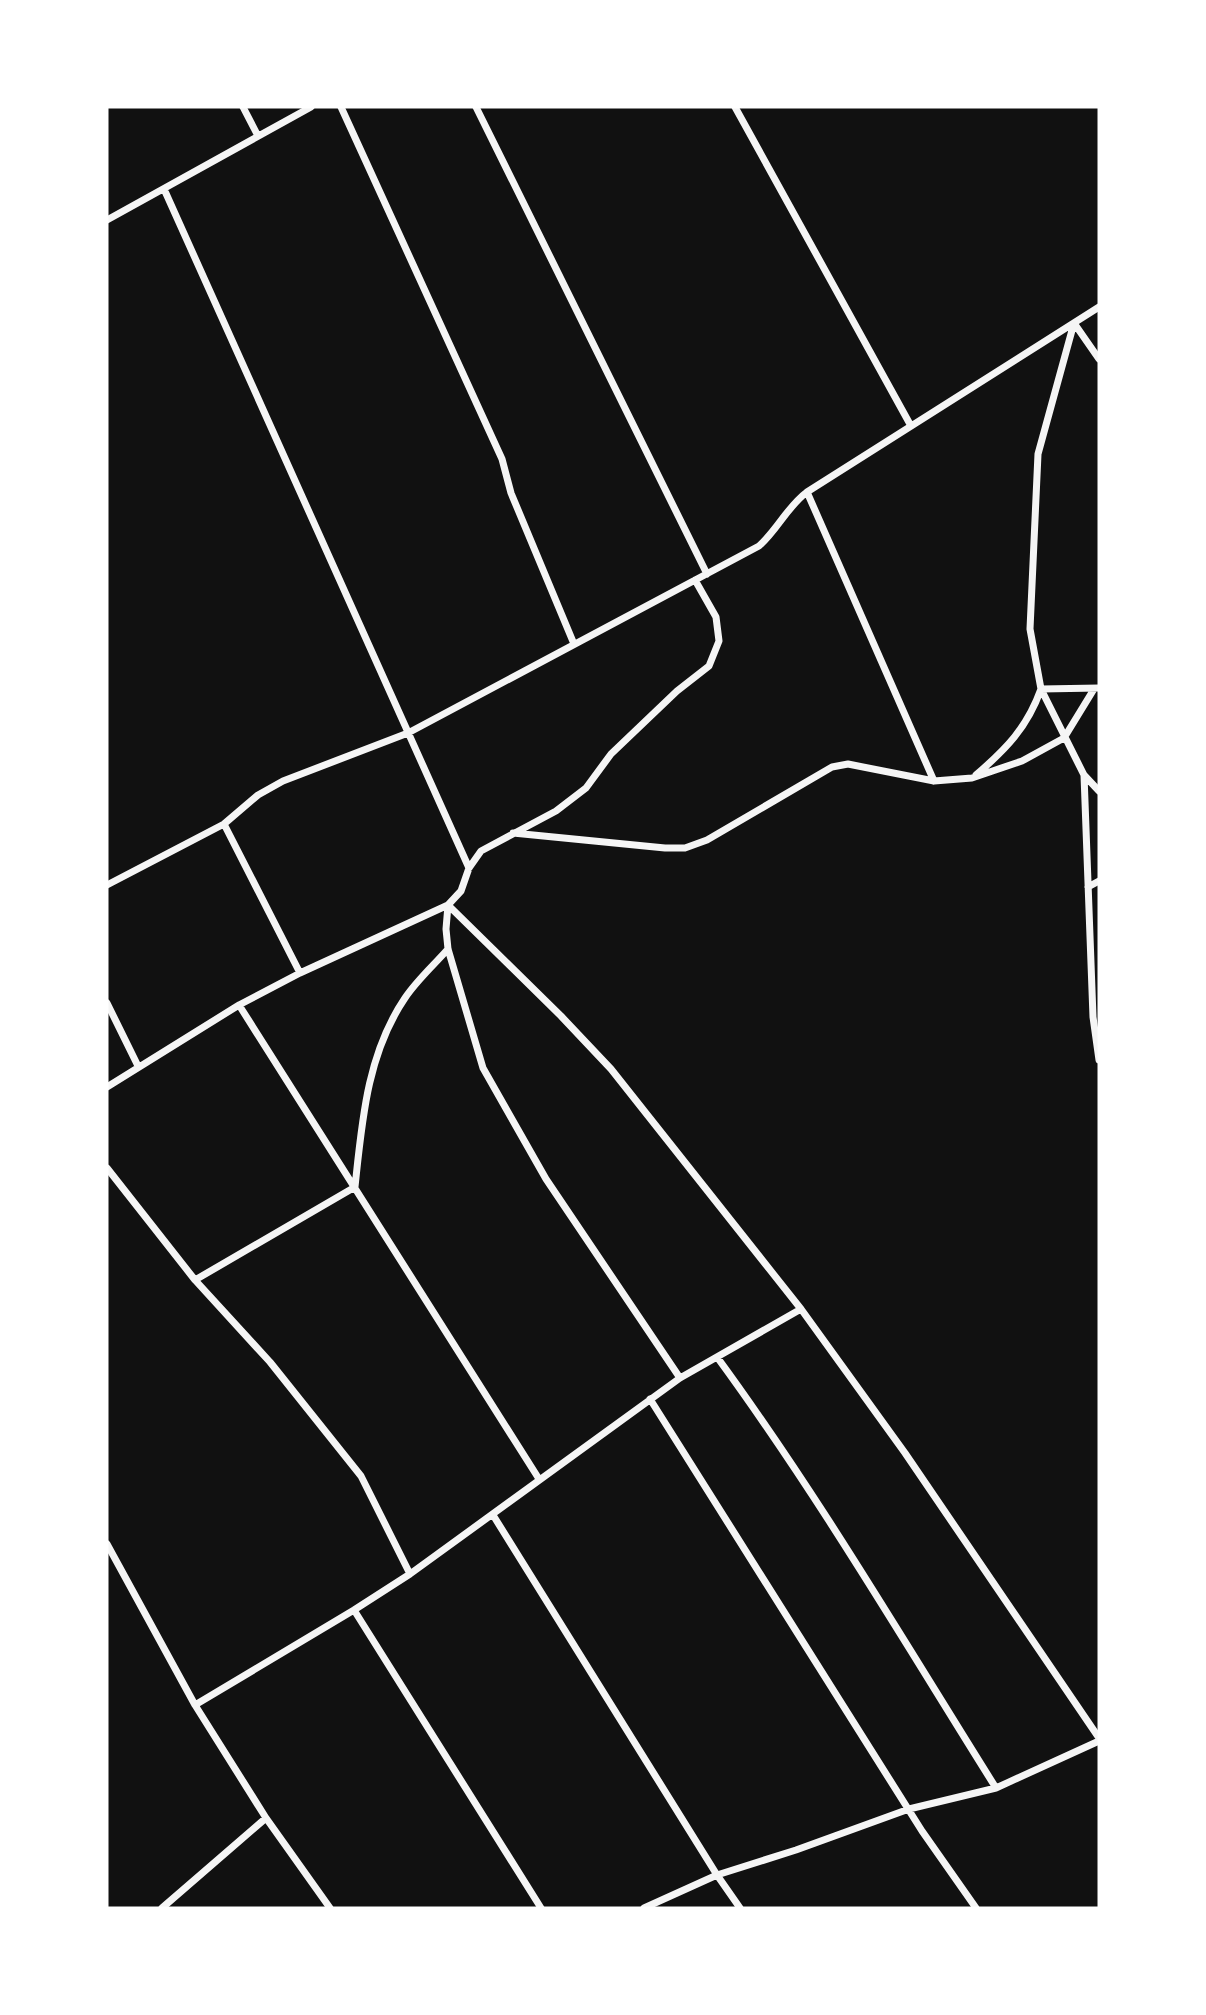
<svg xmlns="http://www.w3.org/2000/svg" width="1206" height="2015" viewBox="0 0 1206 2015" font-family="'Asap Condensed',sans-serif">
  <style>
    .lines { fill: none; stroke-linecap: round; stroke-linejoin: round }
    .minor { stroke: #f5f5f5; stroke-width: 7 }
  </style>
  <rect width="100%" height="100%" fill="#111"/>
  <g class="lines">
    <path class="minor" d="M 243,107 L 258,136
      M 341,107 L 502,459 L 511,493 L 574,644
      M 476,107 L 707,574
      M 735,107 L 911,426
      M 164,189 L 469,868
      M 107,220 L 311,107
      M 1074,323 L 1038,454 L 1030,629 L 1041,689 L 1084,775 L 1099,791
      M 1074,323 L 1099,359
      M 807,492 L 934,781
      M 1041,689 L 1099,688
      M 976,775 C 1006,749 1027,728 1041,689
      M 1084,775 L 1093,1017 L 1099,1060
      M 224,824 L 300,973
      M 513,833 L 665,848 L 685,848 L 707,840 L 832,767 L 848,764 L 934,781 L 972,778 L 1022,761 L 1064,738 L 1094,689
      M 107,885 L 224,824 L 258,795 L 283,781 L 408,733 L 759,546 C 778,529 787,507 807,492 L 1099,307
      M 1088,887 L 1099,881
      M 448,905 L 561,1016 L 611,1069 L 801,1309 L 905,1453 L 1099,1738
      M 448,905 L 446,929 L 448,949 L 483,1068 L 546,1179 L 680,1378
      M 107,1003 L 138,1066
      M 239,1005 L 539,1479
      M 107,1087 L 239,1005 L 300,973 L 448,905 L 461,891 L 469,868 L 481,851 L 556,811 L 586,788 L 611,754 L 677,691 L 709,666 L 719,641 L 716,617 L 695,580
      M 107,1168 L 195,1280 L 270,1362 L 361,1476 L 410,1574
      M 195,1280 L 355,1187 C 362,1121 367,1054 405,998 C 417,980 434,965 448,949
      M 717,1357 C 818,1495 905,1643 996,1788
      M 650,1399 L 922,1831 L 976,1908
      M 493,1515 L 717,1875 L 740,1908
      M 107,1544 L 195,1705 L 266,1818 L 330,1908
      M 354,1610 L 541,1908
      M 195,1705 L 354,1610 L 410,1574 L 680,1378 L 801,1309
      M 162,1908 L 266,1818
      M 644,1908 L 717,1875 L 796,1850 L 909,1809 L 996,1788 L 1099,1741"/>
  </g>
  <rect width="1206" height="2015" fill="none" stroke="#ffffff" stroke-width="217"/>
</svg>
